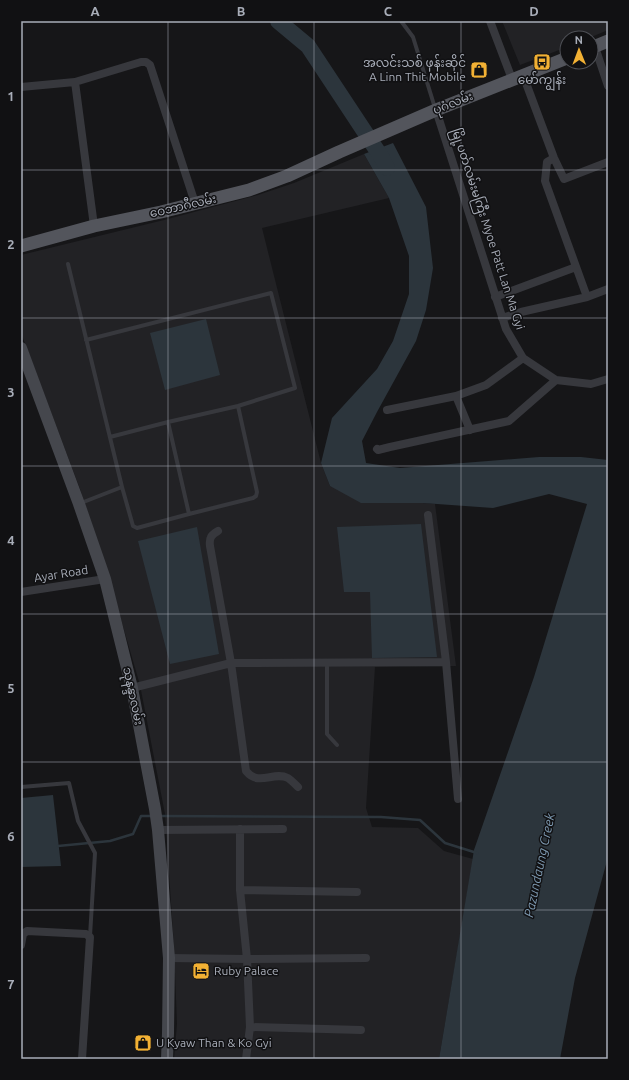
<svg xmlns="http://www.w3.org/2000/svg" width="629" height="1080" viewBox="0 0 629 1080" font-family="Ubuntu,'Noto Sans Myanmar',sans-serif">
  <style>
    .built { fill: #222225 }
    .water { fill: #2c353c }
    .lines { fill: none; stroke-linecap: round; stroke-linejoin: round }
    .stream { stroke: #2c353c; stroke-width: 2.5 }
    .river { stroke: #2c353c; stroke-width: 16 }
    .lane { stroke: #37383d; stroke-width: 4 }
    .street { stroke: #37383d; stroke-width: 8 }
    .secondary { stroke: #45474d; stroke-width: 12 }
    .primary { stroke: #53555c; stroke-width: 13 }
    .grid { fill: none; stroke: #a8adb8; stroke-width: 1; stroke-opacity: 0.55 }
    .labels { text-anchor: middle; stroke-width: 3; stroke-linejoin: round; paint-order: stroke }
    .poi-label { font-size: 12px; fill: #a8adb8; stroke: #111113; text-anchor: start }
    .street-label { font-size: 12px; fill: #a8adb8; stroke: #111113 }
    .water-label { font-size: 13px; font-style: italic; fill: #7f9bb3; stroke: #111113 }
    .neatline { fill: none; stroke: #a8adb8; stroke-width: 1.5 }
    .grid-label { font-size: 13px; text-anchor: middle; font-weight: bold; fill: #a8adb8 }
  </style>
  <rect width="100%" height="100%" fill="#161618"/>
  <path class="built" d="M 502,21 L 608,21 L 608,30 L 589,38 L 567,38 L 567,47 L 520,65 Z
    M 364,154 L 389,198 L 262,228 L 321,463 L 330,486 L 423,503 L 435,504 L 456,666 L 375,667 L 366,808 L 372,827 L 418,828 L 444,851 L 473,859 L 439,1059 L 174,1059 L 177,1024 L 174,947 L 165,814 L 140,685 L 109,578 L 80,489 L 21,333 L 21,255 L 164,220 L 258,195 L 294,183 Z"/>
  <path class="water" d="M 393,143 L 426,207 L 433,268 L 426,310 L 416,341 L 377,412 L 362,441 L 366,463 L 400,468 L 539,457 L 581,457 L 608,460 L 608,857 L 575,978 L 560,1059 L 439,1059 L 474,850 L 534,677 L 587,504 L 549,494 L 493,508 L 423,503 L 361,503 L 330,486 L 321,463 L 332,418 L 377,369 L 393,341 L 409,294 L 409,256 L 389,198 L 364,154 Z
    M 206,319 L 220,375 L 165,390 L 150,333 Z
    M 421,524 L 437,657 L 372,658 L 370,592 L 344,592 L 337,527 Z
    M 197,527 L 219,654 L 170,664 L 138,541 Z
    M 53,795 L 61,866 L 21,867 L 21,798 Z"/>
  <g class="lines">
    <path class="stream" d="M 161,816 L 381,817 L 420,820 L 445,843 L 477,853
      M 58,846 L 110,841 L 133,834 L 141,816 L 152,816"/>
    <path class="river" d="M 278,21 L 308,46 L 382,158 L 387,168"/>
    <path class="lane" d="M 401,21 L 413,37 L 435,108
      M 68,264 L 122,487 L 81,503
      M 86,340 L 271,293 L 295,388 L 238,406 L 168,422 L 110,437
      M 168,422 L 189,514
      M 122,487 L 133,526 L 137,528 L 189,514 L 253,498 L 256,496 L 257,492 L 238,406
      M 327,662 L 327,734 L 337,745
      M 21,787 L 69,783 L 78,821 L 95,853 L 90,936"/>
    <path class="street" d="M 490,21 L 512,79
      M 595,47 L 608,86
      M 523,75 L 554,158 L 564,179 L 608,162
      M 75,82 L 141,62 L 146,62 L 150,65 L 195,203
      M 21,87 L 75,82 L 94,226
      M 436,110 L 506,329 L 523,358 L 556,380 L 591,384 L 608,379
      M 554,158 L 547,162 L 545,181 L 587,297
      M 495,297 L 576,267
      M 502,318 L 521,312 L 587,297 L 608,289
      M 456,396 L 470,430
      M 387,410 L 456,396 L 486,385 L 523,358
      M 377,449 L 378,450 L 390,447 L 509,421 L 556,380
      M 428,515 L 446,662 L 458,799
      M 218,531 C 211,535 209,538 210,546 L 231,663 L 246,771 C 259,787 273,771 288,778 C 291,780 295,784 298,787
      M 21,592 L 105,579
      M 132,688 L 231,663 L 446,662
      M 240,829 L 240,890 L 247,959 L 250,1027 L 246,1059
      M 158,830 L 283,829
      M 240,890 L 357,892
      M 21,945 L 23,934 L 27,931 L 86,934 L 90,937 L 82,1059
      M 169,958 L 247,959 L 366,958
      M 250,1027 L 361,1030"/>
    <path class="secondary" d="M 21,348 L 79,504 L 105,579 L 132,688 L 155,809 L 158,830 L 169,958 L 168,1033 L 167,1059"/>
    <path class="primary" d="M 591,48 L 608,41
      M 21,246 L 94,226 L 161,212 L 249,190 L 287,176 L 339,152 L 436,110 L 567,58"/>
  </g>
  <path class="grid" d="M 168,21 L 168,1059M 314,21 L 314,1059M 461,21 L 461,1059M 21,170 L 608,170M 21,318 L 608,318M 21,466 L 608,466M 21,614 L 608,614M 21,762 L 608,762M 21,910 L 608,910"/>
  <defs>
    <g id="bus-square" transform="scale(0.9)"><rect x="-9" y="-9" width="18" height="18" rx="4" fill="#f2b134" stroke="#111113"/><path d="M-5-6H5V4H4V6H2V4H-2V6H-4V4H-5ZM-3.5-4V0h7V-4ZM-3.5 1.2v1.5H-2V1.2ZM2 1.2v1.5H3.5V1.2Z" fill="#111"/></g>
    <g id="shop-square" transform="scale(0.9)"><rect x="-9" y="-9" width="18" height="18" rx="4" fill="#f2b134" stroke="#111113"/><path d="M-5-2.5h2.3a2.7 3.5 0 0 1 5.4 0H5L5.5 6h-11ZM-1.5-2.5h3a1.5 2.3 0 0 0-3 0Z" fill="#111"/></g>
    <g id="hotel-square" transform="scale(0.9)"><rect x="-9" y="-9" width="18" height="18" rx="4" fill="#f2b134" stroke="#111113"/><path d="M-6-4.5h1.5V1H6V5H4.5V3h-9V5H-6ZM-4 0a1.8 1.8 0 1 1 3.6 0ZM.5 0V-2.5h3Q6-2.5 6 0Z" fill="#111"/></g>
  </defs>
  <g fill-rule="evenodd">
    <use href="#bus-square" x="542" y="62"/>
    <use href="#shop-square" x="479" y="70"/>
    <use href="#hotel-square" x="201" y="971"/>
    <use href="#shop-square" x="143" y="1043"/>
  </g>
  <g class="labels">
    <g class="poi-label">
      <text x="466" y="67" text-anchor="end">အလင်းသစ် ဖုန်းဆိုင်<tspan x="466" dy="14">A Linn Thit Mobile</tspan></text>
      <text x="542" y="84" text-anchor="middle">မော်ကျွန်း</text>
      <text x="214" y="975">Ruby Palace</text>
      <text x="156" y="1047">U Kyaw Than &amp; Ko Gyi</text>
    </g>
    <g class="street-label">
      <text transform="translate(453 103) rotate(-22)" y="4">ပုဂံလမ်း</text>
      <text transform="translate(183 206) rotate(-13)" y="4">ဝေဘာဂီလမ်း</text>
      <text transform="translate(488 229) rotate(72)" y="4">မြို့ပတ်လမ်းမကြီး Myoe Patt Lan Ma Gyi</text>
      <text transform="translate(61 574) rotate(-9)" y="4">Ayar Road</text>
      <text transform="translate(133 696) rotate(78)" y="4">သုနန္ဒာလမ်း</text>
    </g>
    <g class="water-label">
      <text transform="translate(539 865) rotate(-78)" y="5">Pazundaung Creek</text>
    </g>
  </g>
  <rect width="629" height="1080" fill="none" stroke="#111113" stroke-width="44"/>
  <g transform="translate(579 50) rotate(359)"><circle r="19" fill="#111113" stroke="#4d4f55"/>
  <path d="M0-3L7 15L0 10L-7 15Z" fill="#f2b134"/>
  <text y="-6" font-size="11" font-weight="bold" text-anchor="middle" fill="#a8adb8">N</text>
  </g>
  <rect x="22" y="22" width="585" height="1036" class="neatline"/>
  <g class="grid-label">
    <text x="95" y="16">A</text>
    <text x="241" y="16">B</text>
    <text x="388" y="16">C</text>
    <text x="534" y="16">D</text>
    <text x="11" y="101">1</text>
    <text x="11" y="249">2</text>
    <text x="11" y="397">3</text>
    <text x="11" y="545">4</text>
    <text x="11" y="693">5</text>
    <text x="11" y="841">6</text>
    <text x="11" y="989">7</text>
  </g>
</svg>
